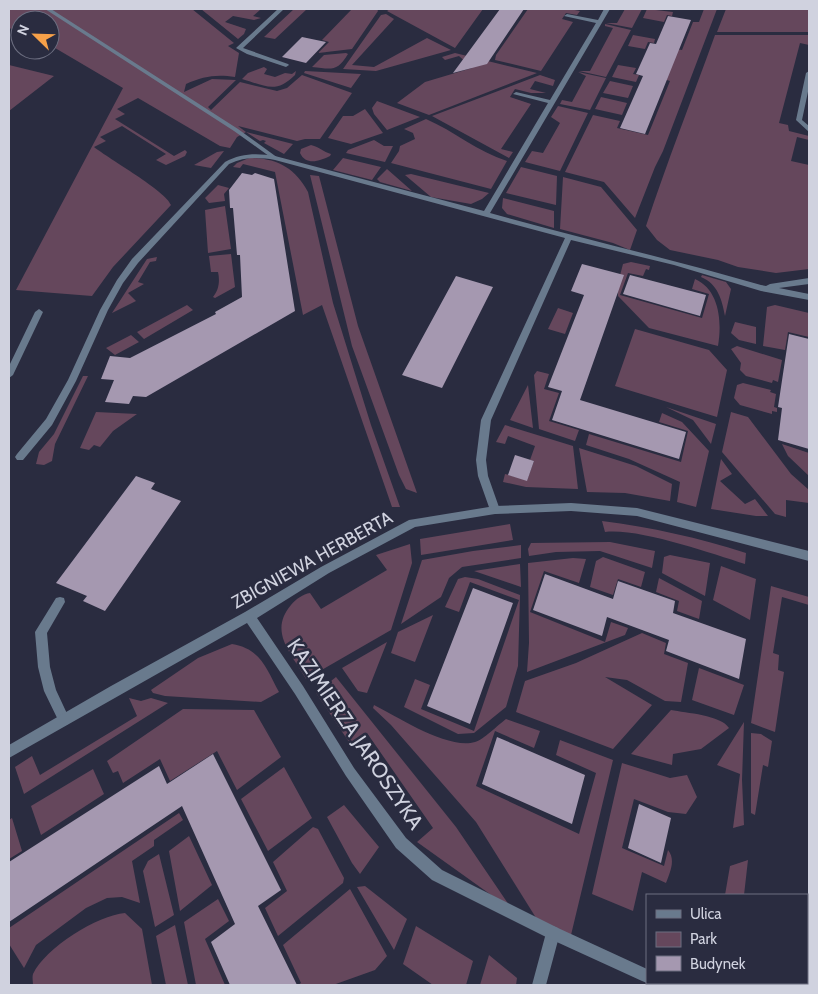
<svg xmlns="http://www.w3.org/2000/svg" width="818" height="994" viewBox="0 0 818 994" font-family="Cabin,sans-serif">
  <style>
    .green { fill: #65475c }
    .building { fill: #a598b0 }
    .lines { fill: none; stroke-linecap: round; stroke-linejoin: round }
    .lane { fill: #697a8d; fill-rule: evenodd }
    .street { fill: #697a8d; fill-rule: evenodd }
    .labels { text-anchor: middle; stroke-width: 5; stroke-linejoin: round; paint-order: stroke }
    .street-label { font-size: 18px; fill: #d0d2df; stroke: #2a2c40 }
    .near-street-label { font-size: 21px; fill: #d0d2df; stroke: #2a2c40 }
  </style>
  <rect width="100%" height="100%" fill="#2a2c40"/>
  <path class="green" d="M 9,9 L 192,9 L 234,43 L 228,46 L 239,53 L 235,77 C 217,74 203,76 186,84 L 184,92 L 212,79 L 236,80 L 208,107 L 211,110 L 240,82 L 277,91 L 287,88 L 302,75 L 352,93 L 320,139 L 305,139 L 297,141 L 238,126 L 246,132 L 293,144 L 284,154 L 264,143 L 266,141 L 263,140 L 260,141 L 246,132 L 237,137 L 230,148 L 220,146 L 138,98 L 117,109 L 125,114 L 115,119 L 174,156 L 185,150 L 187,152 L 185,156 L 166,165 L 156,160 L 166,154 L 122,126 L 100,137 L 106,141 L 94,147 C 109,159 166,191 171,205 L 113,267 L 92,296 L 16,290 L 123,88 L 50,45 L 50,20 L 20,20 L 20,32 L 9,28 Z
    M 201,9 L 261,9 L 253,16 L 261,18 L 254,20 L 233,16 L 225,22 L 246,29 L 244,34 L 238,39 Z
    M 294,9 L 307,9 L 275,39 L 264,37 Z
    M 352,9 L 377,9 L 378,11 L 352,49 L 318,53 L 329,42 L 322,40 Z
    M 390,9 L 483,9 L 455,48 L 387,11 Z
    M 528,9 L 569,9 L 580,11 L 577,15 L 566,13 L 562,19 L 573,22 L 541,71 L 495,60 L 496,55 Z
    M 625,9 L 642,9 L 632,28 L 606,23 L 617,23 Z
    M 647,9 L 673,12 L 672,16 L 667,15 L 664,22 L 643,18 Z
    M 704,9 L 717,9 L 663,151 L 655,167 L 635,218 L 604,182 L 565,172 L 593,115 L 620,121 L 617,128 L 648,135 L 670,81 L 664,79 L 676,49 L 682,50 L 693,22 L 699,22 Z
    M 726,9 L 809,9 L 809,32 L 717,32 Z
    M 386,14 L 394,19 L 352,65 L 374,67 L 427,38 L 451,50 L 376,71 L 343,69 L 381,15 Z
    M 605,24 L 631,30 L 606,77 L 579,71 L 590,71 L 613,28 L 605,26 Z
    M 633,35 L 655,39 L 654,43 L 648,42 L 645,49 L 628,46 Z
    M 715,35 L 809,35 L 809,45 L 800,43 L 779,123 L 788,125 L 789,131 L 809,136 L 809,140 L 797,137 L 791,161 L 809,165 L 809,269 L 776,273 L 738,267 L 718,260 L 670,250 L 657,240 L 646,226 C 667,162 692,99 715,35 Z
    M 346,53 L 348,54 C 337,72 332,69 312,67 L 324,55 Z
    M 455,53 L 537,73 L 429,115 L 397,103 L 425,82 L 472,68 L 459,56 L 445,60 L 442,57 Z
    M 9,65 L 54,76 L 9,111 Z
    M 618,65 L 636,68 L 633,74 L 639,75 L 636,82 L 612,77 Z
    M 264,67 L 267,69 L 264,74 L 275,77 L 285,73 L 292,74 L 296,71 L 295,75 C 276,94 266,86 242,79 L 248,73 Z
    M 305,71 L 361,74 L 351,88 L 304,73 Z
    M 578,72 L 606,78 L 590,110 L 560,104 L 562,100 L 572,102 L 586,76 Z
    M 540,75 L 555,80 L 553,86 L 535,81 L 530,89 L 546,93 L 531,93 L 515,89 L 510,97 L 531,104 L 501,149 L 513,152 L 509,158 L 432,116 Z
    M 610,81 L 633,86 L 628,98 L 603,93 Z
    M 601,97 L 627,103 L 622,115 L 595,109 Z
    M 377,101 L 420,117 L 387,130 L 374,114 L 372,108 Z
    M 558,106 L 588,113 L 560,171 L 525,162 L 532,151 L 543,153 L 560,123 L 551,117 Z
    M 365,109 L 383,133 L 351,144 L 328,138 L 343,116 L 353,116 Z
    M 426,119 C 454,131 478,152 507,161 L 491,189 L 391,163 L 399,151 L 400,146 L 415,139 L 413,133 L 404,129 Z
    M 374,140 L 384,146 L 393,146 L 385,162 L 346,153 L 348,150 Z
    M 311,145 C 320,147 323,152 331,154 L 330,156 C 320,161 306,166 300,153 L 301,149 Z
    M 224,151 L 211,168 L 194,165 L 217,152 Z
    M 249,158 C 277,158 295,168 308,192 L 333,303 L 371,425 L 400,507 L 392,507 L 322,305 L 303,315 L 275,172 L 243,164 L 240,168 L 233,167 L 237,163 Z
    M 343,158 L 381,167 L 372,180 L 333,170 Z
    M 521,167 L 557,176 L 556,205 L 506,193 Z
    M 387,169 L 412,191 L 380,182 L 377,179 Z
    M 411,174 L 489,193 L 482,199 L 471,204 L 431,197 L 405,175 Z
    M 310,175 L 319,176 L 358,326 L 417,493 L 406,489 L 399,475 L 352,346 Z
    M 563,177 L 601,187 L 637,230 L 630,250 L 613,243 L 560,229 Z
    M 218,185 L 229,188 L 224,194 L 225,201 L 209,203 L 205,198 Z
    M 503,198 L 554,211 L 554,228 L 507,214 L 502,208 Z
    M 225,206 L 231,249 L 208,253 L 205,210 Z
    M 231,254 L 235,287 L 215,298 L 213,297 C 219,290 220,281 218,272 L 211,272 L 209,256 Z
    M 157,257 L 156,261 L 150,262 L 138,282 L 144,284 L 128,293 L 136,301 L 112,313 L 147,259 Z
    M 631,262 L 650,266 L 649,270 L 646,269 L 643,276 L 628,273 L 620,295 L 702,318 L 709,294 L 692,289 L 695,279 C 720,290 722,323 718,346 L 649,328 L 618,296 L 618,283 L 623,264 Z
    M 702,275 L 726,282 L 731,289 L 725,316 C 722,300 718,284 701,277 Z
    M 187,305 L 193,310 L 144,339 L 137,332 Z
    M 775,305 L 809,313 L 809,337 L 788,332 L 785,350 L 763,346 L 767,307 Z
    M 558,308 L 573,313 L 565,334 L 548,329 Z
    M 735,322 L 756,327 L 756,344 L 739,340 L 731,333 Z
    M 635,329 L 709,350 L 727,370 L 717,417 L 615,386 Z
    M 131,335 L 139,342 L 115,355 L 106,348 Z
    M 737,346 L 782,360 L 778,382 L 773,380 L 772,383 L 746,376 L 740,370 L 741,363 L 731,349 Z
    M 537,371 L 549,374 L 544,389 L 559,393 L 549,421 L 579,430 L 575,441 L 539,429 L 534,375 Z
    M 83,376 L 88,376 L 55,444 L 52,461 L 44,465 L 36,464 L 39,452 L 54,434 Z
    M 743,383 L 771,390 L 770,392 L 776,394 L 774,407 L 777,408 L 777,412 L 772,411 L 772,414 L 740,405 L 734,398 L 737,385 Z
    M 528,385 L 533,428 L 510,420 Z
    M 666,407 L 716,424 L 711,444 L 693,420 Z
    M 96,412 L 137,414 L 113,431 L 100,447 L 94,445 L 89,450 L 80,448 Z
    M 731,412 L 748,417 L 791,474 L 809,490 L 809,503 L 786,500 L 786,517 L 775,514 L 722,452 Z
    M 662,413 L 682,422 L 709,451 L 696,507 L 677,502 L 680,482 L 629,459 L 586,445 L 589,434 L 681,462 L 688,431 L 659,422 Z
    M 505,425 L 573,446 L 578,489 L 526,487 L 503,482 L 505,474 L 527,480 L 534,461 L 530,460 L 535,446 L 508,436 L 505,444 L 496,442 Z
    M 782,444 L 809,453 L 809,476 L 788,456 Z
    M 579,448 L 636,466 L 672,484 L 670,501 L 625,493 L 587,492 Z
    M 721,459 L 732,474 L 720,481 L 745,504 L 755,499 L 768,516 L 756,516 L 711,509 Z
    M 602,521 C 651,527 699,538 746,553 L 745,564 C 710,553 639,528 605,532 Z
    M 510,524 L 513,540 L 421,555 L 420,539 Z
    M 610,542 L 655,551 L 652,568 L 600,551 L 556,552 L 529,556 L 528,549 L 531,543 Z
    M 410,544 L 412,563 L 391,630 L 306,679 C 292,654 268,632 291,605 C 296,599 303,594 310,593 L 321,609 L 387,570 L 376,555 Z
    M 521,545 L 521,558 L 462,567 L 449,578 L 441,597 L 401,624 L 422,560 L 473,551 Z
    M 670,555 L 710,563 L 705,596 L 662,573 L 664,557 Z
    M 603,557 L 645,572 L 641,587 L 618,579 L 613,595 L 590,587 L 596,561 Z
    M 573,558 L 586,559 L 579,583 L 544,571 L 530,612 L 605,642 L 611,622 L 628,628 L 625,635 L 527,672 L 529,643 L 528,563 Z
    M 520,564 L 521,587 L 474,571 Z
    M 721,566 L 756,579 L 750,620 L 713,600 Z
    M 465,577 L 478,579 L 520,595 L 518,666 L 506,707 L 474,733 L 458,734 L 404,707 L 415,679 L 430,685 L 421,709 L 474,731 L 519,600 L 470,582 L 459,612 L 445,607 L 458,579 Z
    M 659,578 L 702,601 L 699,619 L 677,611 L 679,601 L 656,592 Z
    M 771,586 L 809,597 L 809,605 L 782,597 L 773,653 L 779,655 L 778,670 L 784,672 L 775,732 L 751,723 Z
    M 433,615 L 415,662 L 391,653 L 398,632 Z
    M 642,633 L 666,643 L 664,654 L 688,663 L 681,702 L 665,701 L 627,680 L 605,677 L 652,705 L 613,749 L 516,712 L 525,681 L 576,663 Z
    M 387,642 L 367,693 L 358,691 L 342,668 Z
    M 232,644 C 261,649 266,668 279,692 L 261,702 L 165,696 L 153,693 L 151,690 L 198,658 Z
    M 699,668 L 744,685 L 734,715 L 692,700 Z
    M 336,677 L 456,827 L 509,905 L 494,897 L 417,842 L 433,828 L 367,733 L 351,745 L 316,693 Z
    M 129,698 L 141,701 L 151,698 L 168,703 L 24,794 L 15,767 L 32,756 L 40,775 L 137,716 Z
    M 374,705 C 398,717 448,750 475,742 C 483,740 498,725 506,719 L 540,731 L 534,748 L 495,731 L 476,786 L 579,834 L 596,773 L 556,755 L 560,740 L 613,760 L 571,935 L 538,921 L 476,822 L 391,725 L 373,708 Z
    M 183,709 L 254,710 L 281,757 L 237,790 L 217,751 L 170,781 L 160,759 L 123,783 L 118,771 L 113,773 L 107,761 Z
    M 671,710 C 686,713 721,715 729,728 L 701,749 L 673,754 L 672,765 L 631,754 Z
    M 744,722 L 742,780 L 744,825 L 733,828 L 740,774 L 717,765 Z
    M 751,733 L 761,734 L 772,741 L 768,767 L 763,765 L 755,815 L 751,813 Z
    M 622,763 L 670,778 L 687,775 L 697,797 L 686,814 L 668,812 L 634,799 L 622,848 L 664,866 L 668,850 C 676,860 670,872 666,883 L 642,872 L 633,911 L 592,894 Z
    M 284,767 L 312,818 L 268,851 L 241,799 Z
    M 93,769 L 104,794 L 41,835 L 31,806 Z
    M 344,805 L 379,847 L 360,874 L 352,863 L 327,817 Z
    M 179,813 L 183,820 L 154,840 L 154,846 L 132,861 L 140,903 L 122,897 L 107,898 L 86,908 L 36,945 L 24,968 L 9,944 L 9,928 Z
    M 12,818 L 22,851 L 9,859 L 9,820 Z
    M 313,827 L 318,829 L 344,878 L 343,883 L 278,936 L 265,908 L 287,891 L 273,862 Z
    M 189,836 L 212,885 L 180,911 L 169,851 Z
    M 159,854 L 174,915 L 155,927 L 143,871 L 148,861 Z
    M 748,860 L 744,895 L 725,895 L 730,866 Z
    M 365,886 L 407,919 L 394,950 L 357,887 Z
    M 350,889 L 387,956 L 375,970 L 333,985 L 298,985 L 301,983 L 283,945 Z
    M 218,899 L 229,921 L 205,939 L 225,985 L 196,985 L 184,922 Z
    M 125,913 L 142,929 L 152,985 L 33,985 C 33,982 32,977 33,974 C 45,948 98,915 125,913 Z
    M 175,925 L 188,985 L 166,985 L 156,936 Z
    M 416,926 L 473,961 L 466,985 L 433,985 L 403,964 Z
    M 489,955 L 517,978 L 516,985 L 480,985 Z"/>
  <path class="building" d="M 500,9 L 524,9 L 487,64 L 453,73 Z
    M 668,16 L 691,20 L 645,134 L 620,128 L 643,76 L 636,74 L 650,43 L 656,44 Z
    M 302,37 L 326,42 L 306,63 L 282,57 Z
    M 242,173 L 252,175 L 255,173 L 274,179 L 295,311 L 146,397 L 133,396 L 129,404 L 105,402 L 114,380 L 101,379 L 110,356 L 130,358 L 216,314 L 215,312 L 242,297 L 240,255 L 237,255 L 233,208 L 230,208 L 229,190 Z
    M 582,264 L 624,275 L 580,400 L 686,432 L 679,459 L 552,420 L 562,391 L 548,387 L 584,295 L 571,291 Z
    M 630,275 L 706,295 L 700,316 L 623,294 Z
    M 456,276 L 493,287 L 442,388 L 402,375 Z
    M 789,334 L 809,339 L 809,449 L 778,440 L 782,408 L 778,407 Z
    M 515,455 L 534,461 L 527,481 L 508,475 Z
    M 136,476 L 155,483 L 151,489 L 181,501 L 105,611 L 83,601 L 87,596 L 56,583 Z
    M 545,574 L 613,599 L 618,581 L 675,601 L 673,613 L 746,639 L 739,679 L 666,651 L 669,640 L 607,617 L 602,636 L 533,610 Z
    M 473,588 L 513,603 L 470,724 L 427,706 Z
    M 497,737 L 585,775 L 572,824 L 482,784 Z
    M 213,754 L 281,890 L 258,906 L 297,985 L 230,985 L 211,942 L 235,924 L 182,806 L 9,922 L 9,862 L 159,766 L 167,784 Z
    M 639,804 L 671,818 L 661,863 L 628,848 Z"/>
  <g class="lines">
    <path class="lane" d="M 278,9 L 284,9 L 243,48 L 288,64 L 289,65 L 286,67 L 247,54 L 236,48 Z
      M 604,9 L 610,9 L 490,213 C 580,238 671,259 761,285 L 766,286 L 770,284 L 809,278 L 809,284 L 779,288 L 809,294 L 809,300 L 761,291 L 674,265 L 571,240 L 491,420 L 486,460 L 488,476 L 500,510 L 499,513 L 495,514 L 491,513 L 490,510 L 478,476 L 476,460 L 481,420 L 565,238 L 275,160 C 258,157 244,157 229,164 L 138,263 L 123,283 L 108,310 L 76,381 L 52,425 L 23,460 L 17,460 L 15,457 L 17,454 L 46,419 L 68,380 L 100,310 L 117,280 L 132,259 L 225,162 C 241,153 257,153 275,156 L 484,211 L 548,103 L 513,94 L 516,92 L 550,100 L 596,23 L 564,16 L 567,14 L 598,20 Z
      M 809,71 L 809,87 L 802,120 L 809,126 L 809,132 L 796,120 L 806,73 Z
      M 39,309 L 43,312 L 13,375 L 9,378 L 9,366 L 35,312 Z
      M 60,597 L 64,598 L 65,602 L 47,633 L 50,667 L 56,690 L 70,720 L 68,724 L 64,726 L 60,724 L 44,691 L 38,667 L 35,632 L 56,598 Z
      M 553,926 L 558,928 L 560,933 L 546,985 L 532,985 L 546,933 L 548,928 Z"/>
    <path class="street" d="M 45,9 L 51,9 L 238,129 L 278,158 L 273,159 L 234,131 Z
      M 571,503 L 637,508 L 809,551 L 809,561 L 637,516 L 571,511 L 495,514 L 415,527 L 329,573 L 257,618 L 303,686 L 354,768 L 406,838 L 442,870 L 558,928 L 647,969 L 647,983 L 648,983 L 647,983 L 642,981 L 548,938 L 432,880 L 396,848 L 346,776 L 295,694 L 247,623 L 9,758 L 9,745 L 111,686 L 245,612 L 321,567 L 409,520 L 495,506 Z
      M 654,983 L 672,983 L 673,985 L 655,985 Z"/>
  </g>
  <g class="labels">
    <g class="street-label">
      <text transform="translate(312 560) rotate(-29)" y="6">ZBIGNIEWA HERBERTA</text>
    </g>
    <g class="near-street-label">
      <text transform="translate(355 734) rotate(56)" y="7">KAZIMIERZA JAROSZYKA</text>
    </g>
  </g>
  <rect width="818" height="994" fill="none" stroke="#d0d2df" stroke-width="20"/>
  <rect x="646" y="894" width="162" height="90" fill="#2a2c40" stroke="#6c6e80"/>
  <rect x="656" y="910" width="25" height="8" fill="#697a8d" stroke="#6c6e80"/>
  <text x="690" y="919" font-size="15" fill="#d0d2df">Ulica</text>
  <rect x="656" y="932" width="25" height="15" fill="#65475c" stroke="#6c6e80"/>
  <text x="690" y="944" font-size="15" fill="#d0d2df">Park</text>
  <rect x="656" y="956" width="25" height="15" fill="#a598b0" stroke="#6c6e80"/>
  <text x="690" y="969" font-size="15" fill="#d0d2df">Budynek</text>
  <g transform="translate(35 35) rotate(293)"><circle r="24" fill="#2a2c40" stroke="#6c6e80"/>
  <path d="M0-4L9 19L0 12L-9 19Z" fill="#f7a149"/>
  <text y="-8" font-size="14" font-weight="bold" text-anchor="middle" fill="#d0d2df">N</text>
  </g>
</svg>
